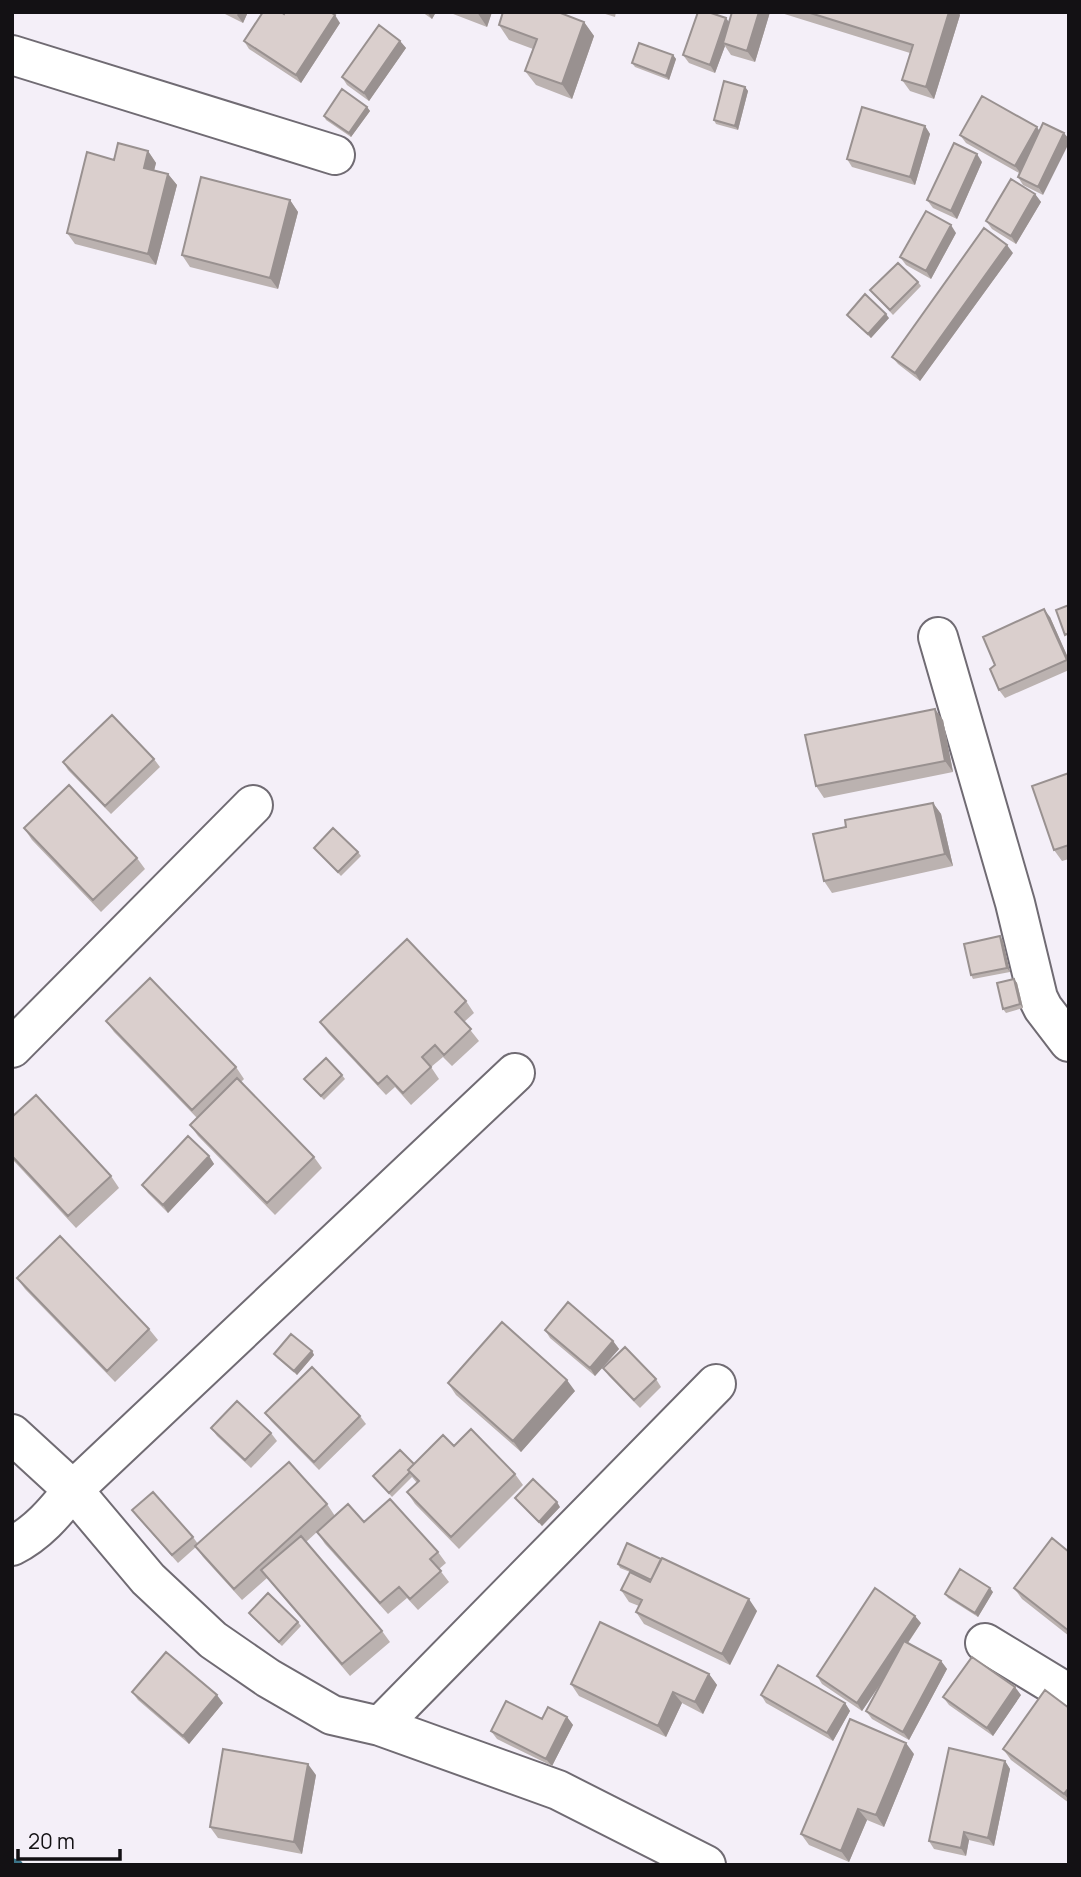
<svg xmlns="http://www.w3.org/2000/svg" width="1081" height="1877" viewBox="0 0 1081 1877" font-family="Manrope,sans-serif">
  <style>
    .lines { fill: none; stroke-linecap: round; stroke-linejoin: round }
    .stream { stroke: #3c7489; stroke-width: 10 }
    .minor-casing { stroke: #706b73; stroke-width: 42 }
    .minor { stroke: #fff; stroke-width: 38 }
    .wall { fill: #bbb2b0 }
    .shaded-wall { fill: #999190 }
    .building { fill: #dacfcd; stroke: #999190; stroke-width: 2 }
  </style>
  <rect width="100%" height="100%" fill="#f4eff8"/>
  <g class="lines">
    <path class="stream" d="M 12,1863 L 18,1865"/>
    <g class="minor-casing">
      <path id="minor" d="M 12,55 L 335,155
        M 938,637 L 1015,903 L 1038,998 L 1043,1008 L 1069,1042
        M 12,1048 L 253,805
        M 12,1434 L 73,1490 L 148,1579 L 213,1640 L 268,1678 L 332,1715 L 380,1726 L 558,1790 L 706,1865
        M 12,1546 C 38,1533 55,1512 73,1490 L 515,1073
        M 985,1643 L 1069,1694
        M 380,1726 L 716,1384"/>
    </g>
    <use href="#minor" class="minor"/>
  </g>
  <path class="wall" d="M 221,12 L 248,12 L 243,23 Z
    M 422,12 L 436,12 L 432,19 Z
    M 448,12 L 492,12 L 487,27 Z
    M 599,12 L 616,12 L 615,17 Z
    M 732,12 L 770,12 L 755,62 L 731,55 L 725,46 L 715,73 L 689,63 L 683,55 L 729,22 Z
    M 778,12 L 958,12 L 960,15 L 934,99 L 910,91 L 902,80 L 910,53 Z
    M 284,14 L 340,23 L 301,83 L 249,49 L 244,41 Z
    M 584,22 L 594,36 L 572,99 L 536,85 L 525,71 L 533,49 L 509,40 L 499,25 Z
    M 400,41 L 406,48 L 369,101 L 347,85 L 342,77 Z
    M 673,55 L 676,59 L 669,80 L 635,67 L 632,63 Z
    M 745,87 L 748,91 L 738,130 L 716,124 L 714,120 Z
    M 982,96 L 1043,195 L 1023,185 L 1018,177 L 1019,173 L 966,143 L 960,135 Z
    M 367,107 L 370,111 L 351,137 L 326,120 L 324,116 Z
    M 925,126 L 930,134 L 915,185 L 852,167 L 847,159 Z
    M 148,151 L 156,163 L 154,170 L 168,174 L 177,185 L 156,265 L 75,244 L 67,233 L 114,160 Z
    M 982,162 L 957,219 L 933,208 L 927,200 Z
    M 1035,194 L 1041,202 L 1016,244 L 992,229 L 986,221 Z
    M 290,200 L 298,212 L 278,289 L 190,267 L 182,255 Z
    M 956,233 L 931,279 L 906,265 L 900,257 Z
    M 1013,253 L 920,381 L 898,364 L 892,357 Z
    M 918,282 L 921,286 L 893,315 L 870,290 Z
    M 847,315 L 889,318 L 871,338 L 850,319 Z
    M 1050,617 L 1069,660 L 1069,670 L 1005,698 L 999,690 Z
    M 943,720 L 953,772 L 824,798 L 816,786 Z
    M 154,759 L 160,767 L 111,814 L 68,770 L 63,762 Z
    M 1069,773 L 1069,859 L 1062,861 L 1054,850 Z
    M 933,803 L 941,814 L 953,866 L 832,893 L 824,881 L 846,827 Z
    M 24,828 L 137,858 L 145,869 L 101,912 L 32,840 Z
    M 314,848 L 358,852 L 361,856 L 341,876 Z
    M 1003,941 L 1010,972 L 973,979 L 971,975 Z
    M 1014,979 L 1017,983 L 1023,1008 L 1006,1013 L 1003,1009 Z
    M 466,1001 L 474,1013 L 464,1022 L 479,1041 L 452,1066 L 443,1057 L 431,1067 L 439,1079 L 411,1105 L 395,1087 L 386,1095 L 328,1033 L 320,1022 Z
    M 106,1021 L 236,1067 L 244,1079 L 241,1082 L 314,1157 L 322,1168 L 275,1215 L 198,1136 L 190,1125 L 197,1118 L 114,1032 Z
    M 342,1075 L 345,1079 L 324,1100 L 304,1079 Z
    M 12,1117 L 111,1176 L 119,1188 L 76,1228 L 12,1159 Z
    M 209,1156 L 214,1164 L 168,1213 L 148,1193 L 142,1185 Z
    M 17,1278 L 149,1329 L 158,1340 L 115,1382 L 25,1289 Z
    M 545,1330 L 613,1341 L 619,1349 L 595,1376 L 550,1338 Z
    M 312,1351 L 314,1355 L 297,1375 L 277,1358 L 274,1354 Z
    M 603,1368 L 656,1379 L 661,1387 L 640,1408 L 609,1376 Z
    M 448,1383 L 575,1391 L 521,1452 L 456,1395 Z
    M 265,1413 L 360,1416 L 366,1424 L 319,1470 L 271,1421 Z
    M 211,1428 L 271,1433 L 277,1441 L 251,1468 L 217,1436 Z
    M 454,1446 L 515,1474 L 523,1485 L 459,1549 L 415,1504 L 407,1492 L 417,1483 L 412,1477 L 392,1497 L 373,1476 L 414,1464 Z
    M 515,1498 L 560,1507 L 542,1526 Z
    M 327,1504 L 335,1516 L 364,1522 L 438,1552 L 446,1563 L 439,1569 L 449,1582 L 418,1610 L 407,1598 L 388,1614 L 325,1544 L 317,1532 L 306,1542 L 382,1631 L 390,1642 L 350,1676 L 267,1578 L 242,1600 L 203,1557 L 196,1547 L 178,1563 L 138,1518 L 132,1510 L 193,1537 L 198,1544 Z
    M 1069,1552 L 1069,1636 L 1022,1599 L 1014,1588 Z
    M 618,1564 L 757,1611 L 730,1665 L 644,1624 L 636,1612 L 639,1606 L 629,1602 L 621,1590 L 630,1572 L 620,1568 Z
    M 993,1592 L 978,1617 L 948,1598 L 945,1594 Z
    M 249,1613 L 298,1622 L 301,1626 L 282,1646 L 252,1617 Z
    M 921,1623 L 908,1643 L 941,1661 L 947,1669 L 909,1740 L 872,1719 L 866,1711 L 884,1679 L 862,1711 L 822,1684 L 817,1676 Z
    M 709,1674 L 717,1685 L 703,1714 L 682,1703 L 666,1737 L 579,1696 L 571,1684 Z
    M 132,1692 L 223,1703 L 189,1744 L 138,1700 Z
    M 761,1695 L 845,1703 L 850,1711 L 833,1741 L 766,1703 Z
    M 1021,1695 L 993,1736 L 949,1705 L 943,1697 Z
    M 1069,1708 L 1069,1803 L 1011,1760 L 1003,1749 Z
    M 567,1717 L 573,1725 L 552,1766 L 497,1739 L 491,1731 L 542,1719 Z
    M 914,1754 L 884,1827 L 867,1820 L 849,1862 L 809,1845 L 801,1834 Z
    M 1005,1761 L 1010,1769 L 994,1846 L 969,1840 L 966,1856 L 934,1849 L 929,1841 Z
    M 316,1775 L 302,1854 L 218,1838 L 210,1827 Z"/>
  <path class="shaded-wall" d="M 239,12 L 248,12 L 243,23 L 237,15 Z
    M 427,12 L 436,12 L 432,19 Z
    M 477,12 L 492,12 L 487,27 Z
    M 759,12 L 770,12 L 755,62 L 747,51 Z
    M 949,12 L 958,12 L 960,15 L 934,99 L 926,87 Z
    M 335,15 L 340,23 L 301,83 L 296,75 Z
    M 726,18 L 732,26 L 723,43 L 725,46 L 715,73 L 710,65 Z
    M 584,22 L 594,36 L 572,99 L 562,84 Z
    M 400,41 L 406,48 L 369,101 L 364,93 Z
    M 673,55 L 676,59 L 669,80 L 666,76 Z
    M 745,87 L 748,91 L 738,130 L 735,126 Z
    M 367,107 L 370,111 L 351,137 L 349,133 Z
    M 925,126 L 930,134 L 915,185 L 910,177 Z
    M 1037,127 L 1042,135 L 1021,174 L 1015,166 Z
    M 1064,133 L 1069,139 L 1069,143 L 1043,195 L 1038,187 Z
    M 148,151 L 156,163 L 152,179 L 144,168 Z
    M 977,154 L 982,162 L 957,219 L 951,211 Z
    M 168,174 L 177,185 L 156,265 L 148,254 Z
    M 1035,194 L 1041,202 L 1016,244 L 1011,236 Z
    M 290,200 L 298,212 L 278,289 L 270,278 Z
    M 951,225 L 956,233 L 931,279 L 926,271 Z
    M 1007,245 L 1013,253 L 920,381 L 915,373 Z
    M 886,314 L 889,318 L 871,338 L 868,334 Z
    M 1044,609 L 1050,617 L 1069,660 L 1069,663 Z
    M 935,709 L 943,720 L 953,772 L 945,761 Z
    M 933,803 L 941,814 L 953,866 L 945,854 Z
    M 1000,936 L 1003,941 L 1010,972 L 1007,968 Z
    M 1014,979 L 1017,983 L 1023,1008 L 1020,1004 Z
    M 209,1156 L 214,1164 L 168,1213 L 163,1205 Z
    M 613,1341 L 619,1349 L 595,1376 L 590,1368 Z
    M 312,1351 L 314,1355 L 297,1375 L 294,1371 Z
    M 567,1380 L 575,1391 L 521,1452 L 513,1441 Z
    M 557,1502 L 560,1507 L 542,1526 L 539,1522 Z
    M 990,1588 L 993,1592 L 978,1617 L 975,1613 Z
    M 749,1599 L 757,1611 L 730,1665 L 722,1654 Z
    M 915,1616 L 921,1623 L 862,1711 L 857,1703 Z
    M 941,1661 L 947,1669 L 909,1740 L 903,1732 Z
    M 709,1674 L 717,1685 L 703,1714 L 695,1702 Z
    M 1015,1687 L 1021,1695 L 993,1736 L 987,1728 Z
    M 673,1692 L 682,1703 L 666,1737 L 658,1726 Z
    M 217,1695 L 223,1703 L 189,1744 L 183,1736 Z
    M 845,1703 L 850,1711 L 833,1741 L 827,1733 Z
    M 567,1717 L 573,1725 L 552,1766 L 546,1759 Z
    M 906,1743 L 914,1754 L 884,1827 L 876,1815 Z
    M 1005,1761 L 1010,1769 L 994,1846 L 988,1838 Z
    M 308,1764 L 316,1775 L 302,1854 L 294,1842 Z
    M 1069,1788 L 1069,1800 L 1064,1794 Z
    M 858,1809 L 867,1820 L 849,1862 L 841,1851 Z
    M 964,1832 L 969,1840 L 966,1856 L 961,1848 Z"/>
  <path class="building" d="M 263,12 L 281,12 L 284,14 L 285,12 L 330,12 L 335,15 L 296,75 L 244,41 Z
    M 503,12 L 558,12 L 584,22 L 562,84 L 525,71 L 537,39 L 499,25 Z
    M 698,12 L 708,12 L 726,18 L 710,65 L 683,55 Z
    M 732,12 L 759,12 L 747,51 L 723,43 Z
    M 807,12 L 949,12 L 926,87 L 902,80 L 913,45 Z
    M 379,25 L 400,41 L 364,93 L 342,77 Z
    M 639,43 L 673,55 L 666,76 L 632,63 Z
    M 724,81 L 745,87 L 735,126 L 714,120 Z
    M 342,89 L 367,107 L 349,133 L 324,116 Z
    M 982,96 L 1037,127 L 1015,166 L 960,135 Z
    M 862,107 L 925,126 L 910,177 L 847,159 Z
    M 1043,123 L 1064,133 L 1038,187 L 1018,177 Z
    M 118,143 L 148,151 L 144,168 L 168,174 L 148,254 L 67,233 L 87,152 L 114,160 Z
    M 954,143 L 977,154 L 951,211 L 927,200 Z
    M 201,177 L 290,200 L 270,278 L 182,255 Z
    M 1011,179 L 1035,194 L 1011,236 L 986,221 Z
    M 926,211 L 951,225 L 926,271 L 900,257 Z
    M 984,228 L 1007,245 L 915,373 L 892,357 Z
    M 898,263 L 918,282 L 890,310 L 870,290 Z
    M 865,294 L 886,314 L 868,334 L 847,315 Z
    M 1069,605 L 1069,633 L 1065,635 L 1056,610 Z
    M 1044,609 L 1067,660 L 999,690 L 990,669 L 995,665 L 983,637 Z
    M 935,709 L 945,761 L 816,786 L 805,735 Z
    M 112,715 L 154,759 L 105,806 L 63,762 Z
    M 1069,773 L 1069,845 L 1054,850 L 1032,786 Z
    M 69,785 L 137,858 L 93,900 L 24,828 Z
    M 933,803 L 945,854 L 824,881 L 813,834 L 846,827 L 845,820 Z
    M 333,828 L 358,852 L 338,872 L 314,848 Z
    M 1000,936 L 1007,968 L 971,975 L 964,944 Z
    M 407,939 L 466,1001 L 455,1012 L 471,1029 L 444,1055 L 435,1045 L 422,1057 L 431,1067 L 403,1093 L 387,1076 L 378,1084 L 320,1022 Z
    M 150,978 L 236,1067 L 192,1110 L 106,1021 Z
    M 1014,979 L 1020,1004 L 1003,1009 L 997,983 Z
    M 326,1058 L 342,1075 L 321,1096 L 304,1079 Z
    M 237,1078 L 314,1157 L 267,1203 L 190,1125 Z
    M 36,1095 L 111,1176 L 68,1216 L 12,1156 L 12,1117 Z
    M 188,1136 L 209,1156 L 163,1205 L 142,1185 Z
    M 60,1236 L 149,1329 L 107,1371 L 17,1278 Z
    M 568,1302 L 613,1341 L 590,1368 L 545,1330 Z
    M 502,1322 L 567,1380 L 513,1441 L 448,1383 Z
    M 291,1334 L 312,1351 L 294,1371 L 274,1354 Z
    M 625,1347 L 656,1379 L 634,1400 L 603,1368 Z
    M 312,1367 L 360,1416 L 314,1462 L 265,1413 Z
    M 237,1401 L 271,1433 L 245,1460 L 211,1428 Z
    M 471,1429 L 515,1474 L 451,1537 L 407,1492 L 419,1481 L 408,1470 L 443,1435 L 454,1446 Z
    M 400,1450 L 414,1464 L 408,1470 L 410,1472 L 389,1493 L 373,1476 Z
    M 289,1462 L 327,1504 L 234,1589 L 195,1546 Z
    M 533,1479 L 557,1502 L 539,1522 L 515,1498 Z
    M 153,1492 L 193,1537 L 172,1555 L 132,1510 Z
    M 390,1499 L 438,1552 L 430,1559 L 441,1571 L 410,1599 L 399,1587 L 380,1603 L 317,1532 L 348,1504 L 364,1522 Z
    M 301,1536 L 382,1631 L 342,1664 L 261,1570 Z
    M 1052,1538 L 1069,1552 L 1069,1631 L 1014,1588 Z
    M 627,1543 L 661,1559 L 651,1580 L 618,1564 Z
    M 662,1558 L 749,1599 L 722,1654 L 636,1612 L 642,1600 L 621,1590 L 630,1572 L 650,1582 Z
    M 960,1569 L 990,1588 L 975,1613 L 945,1594 Z
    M 875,1588 L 915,1616 L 857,1703 L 817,1676 Z
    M 268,1593 L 298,1622 L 279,1642 L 249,1613 Z
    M 600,1622 L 709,1674 L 695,1702 L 673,1692 L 658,1726 L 571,1684 Z
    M 904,1641 L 941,1661 L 903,1732 L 866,1711 Z
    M 166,1652 L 217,1695 L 183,1736 L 132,1692 Z
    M 972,1657 L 1015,1687 L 987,1728 L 943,1697 Z
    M 778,1665 L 845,1703 L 827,1733 L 761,1695 Z
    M 1045,1690 L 1069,1708 L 1069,1788 L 1064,1794 L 1003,1749 Z
    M 506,1701 L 542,1719 L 548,1707 L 567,1717 L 546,1759 L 491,1731 Z
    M 850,1719 L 906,1743 L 876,1815 L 858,1809 L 841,1851 L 801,1834 Z
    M 949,1748 L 1005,1761 L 988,1838 L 964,1832 L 961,1848 L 929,1841 Z
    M 223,1749 L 308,1764 L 294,1842 L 210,1827 Z"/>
  <rect width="1081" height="1877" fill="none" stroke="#131114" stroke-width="28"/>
  <path d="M18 1849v10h102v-10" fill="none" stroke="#131114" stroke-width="3.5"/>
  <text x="28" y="1849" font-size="21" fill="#131114" stroke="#f4eff8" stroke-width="5" paint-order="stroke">20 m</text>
</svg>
